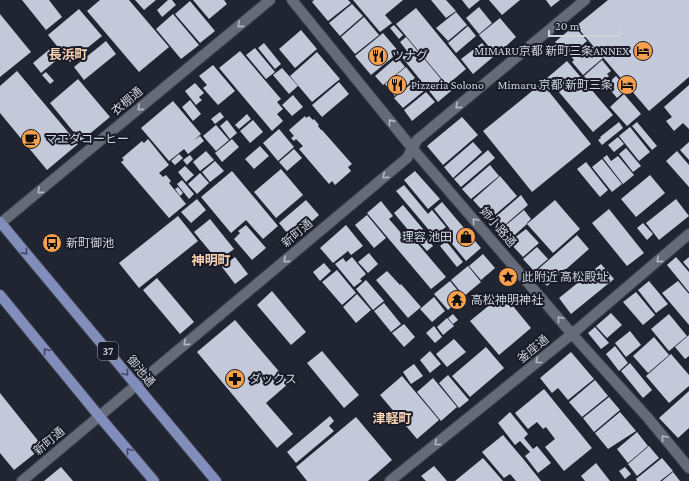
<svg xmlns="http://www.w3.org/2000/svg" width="689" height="481" viewBox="0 0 689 481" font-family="'Crimson Pro','Noto Sans JP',serif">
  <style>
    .building { fill: #c4c9d9 }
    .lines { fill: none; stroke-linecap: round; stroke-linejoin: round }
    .minor-casing { stroke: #3e414b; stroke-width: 12 }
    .major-casing { stroke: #3e414b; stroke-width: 12 }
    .minor { stroke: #666a79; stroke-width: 10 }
    .major { stroke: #818dba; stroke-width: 10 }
    .oneway { stroke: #b5b8c2 }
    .oneway2 { stroke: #424962 }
    .labels { text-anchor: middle; stroke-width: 4; stroke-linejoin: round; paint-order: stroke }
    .shield { fill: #181b27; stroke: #989ba4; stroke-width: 1 }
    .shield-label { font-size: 11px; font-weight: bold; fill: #cfd2da }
    .poi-label { font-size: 12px; fill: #cfd2da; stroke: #181b27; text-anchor: start }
    .street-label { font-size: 12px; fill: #cfd2da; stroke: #181b27 }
    .neighbourhood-label { font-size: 13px; font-weight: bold; fill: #f7d1b1; stroke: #181b27 }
  </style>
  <rect width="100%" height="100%" fill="#212531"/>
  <path class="building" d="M 22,0 L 49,0 L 62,17 L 46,30 Z
    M 100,0 L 129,0 L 169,47 L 139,72 L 87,11 Z
    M 135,0 L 156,0 L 144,10 Z
    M 168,0 L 172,0 L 176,5 L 162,17 L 157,10 Z
    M 193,0 L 224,0 L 227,4 L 209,19 Z
    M 314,0 L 348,0 L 351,3 L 328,21 L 312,2 Z
    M 353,0 L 403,0 L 385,15 L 392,23 L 380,32 Z
    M 431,0 L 446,0 L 456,11 L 446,18 Z
    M 462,0 L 480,0 L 469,9 Z
    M 489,0 L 520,0 L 502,15 Z
    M 546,0 L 560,0 L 551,7 Z
    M 608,0 L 689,0 L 689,77 L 649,111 L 576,26 Z
    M 190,1 L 215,31 L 200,43 L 175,14 Z
    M 352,4 L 363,16 L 340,36 L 329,23 Z
    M 479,7 L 492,23 L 479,34 L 466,18 Z
    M 416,8 L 466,69 L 447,85 L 396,24 Z
    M 79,9 L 102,36 L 70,62 L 48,35 Z
    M 456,12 L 467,25 L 448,41 L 436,28 Z
    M 0,14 L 31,52 L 0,77 Z
    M 173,14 L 199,45 L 181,59 L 156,29 Z
    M 364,17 L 379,35 L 355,54 L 341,37 Z
    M 500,18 L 516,37 L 496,55 L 479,35 Z
    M 394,25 L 403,35 L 399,39 L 390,28 Z
    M 468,26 L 476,36 L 456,53 L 448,43 Z
    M 574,26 L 587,41 L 580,47 L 578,45 L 567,55 L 555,42 Z
    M 301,30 L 317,49 L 295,68 L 279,49 Z
    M 383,33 L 399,52 L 371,75 L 355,56 Z
    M 406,37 L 451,91 L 438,102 L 401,56 L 407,51 L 400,42 Z
    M 106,41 L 116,54 L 84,80 L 74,67 Z
    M 264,43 L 281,64 L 275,69 L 258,48 Z
    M 482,43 L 493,57 L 473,74 L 461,59 Z
    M 591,45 L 603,58 L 583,75 L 572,62 L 574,60 L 570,55 L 579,48 L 582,52 Z
    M 51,48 L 59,58 L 41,73 L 33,63 Z
    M 255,48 L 275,72 L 266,79 L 246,55 Z
    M 240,51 L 281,99 L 277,102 L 283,109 L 277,114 L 283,121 L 272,131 L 219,68 Z
    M 317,52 L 340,79 L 312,102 L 290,76 Z
    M 397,57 L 405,67 L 383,85 L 375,76 Z
    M 602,60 L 611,71 L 607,74 L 609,76 L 594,88 L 584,76 Z
    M 567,61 L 613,115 L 593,132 L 547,78 Z
    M 213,65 L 235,91 L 218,105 L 203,88 L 207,85 L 199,76 Z
    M 406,67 L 415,78 L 395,96 L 385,84 Z
    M 282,68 L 298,86 L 289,94 L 273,75 Z
    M 17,71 L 78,144 L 47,170 L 0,113 L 0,86 Z
    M 46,72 L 54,81 L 50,84 L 42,75 Z
    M 616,76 L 627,89 L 617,98 L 606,85 Z
    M 78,79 L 110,117 L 81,141 L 50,103 Z
    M 416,80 L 425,90 L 403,108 L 394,98 Z
    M 339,82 L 349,94 L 322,117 L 312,105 Z
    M 195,83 L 204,93 L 199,97 L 202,100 L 196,105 L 185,91 Z
    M 542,83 L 591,144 L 532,192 L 483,131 Z
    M 689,85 L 689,129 L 683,123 L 674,131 L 666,121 L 672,117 L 664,107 Z
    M 426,92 L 435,102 L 412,121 L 404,110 Z
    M 624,94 L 641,114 L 627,126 L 610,107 Z
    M 293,95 L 303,107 L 292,116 L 282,105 Z
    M 190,100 L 201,114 L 193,121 L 182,107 Z
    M 173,101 L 201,134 L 194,140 L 200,136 L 204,141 L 188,154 L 184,149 L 169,161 L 141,128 Z
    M 220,112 L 224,117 L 215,124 L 211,119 Z
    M 247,114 L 251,119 L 239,129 L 235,125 Z
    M 305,116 L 306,118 L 309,116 L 313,120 L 314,119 L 319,125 L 318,126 L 321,130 L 322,130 L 352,164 L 348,167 L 351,171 L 335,185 L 332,181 L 329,184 L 299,149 L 303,146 L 296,139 L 294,141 L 291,138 L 294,136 L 289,130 Z
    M 462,117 L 478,135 L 443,165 L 427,146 Z
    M 227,120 L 237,133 L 230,139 L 220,126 Z
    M 253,120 L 263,132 L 250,143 L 240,131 Z
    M 619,122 L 623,128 L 602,145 L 598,140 L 601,138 L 600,137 Z
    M 637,122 L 657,146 L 652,150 L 632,126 Z
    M 216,125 L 229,140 L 216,151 L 203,136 Z
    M 630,127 L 650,152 L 639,161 L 619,136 Z
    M 279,129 L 294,147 L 278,161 L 263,143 Z
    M 618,137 L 624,144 L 614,152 L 608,145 Z
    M 148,139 L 169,165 L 159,173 L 163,177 L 166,175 L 171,181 L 169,183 L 186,204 L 169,218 L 121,162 L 124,160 L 122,158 L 142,141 L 144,143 Z
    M 232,139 L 239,147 L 222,162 L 215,153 Z
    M 473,142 L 482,152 L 453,178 L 444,167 Z
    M 689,142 L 689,160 L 680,150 Z
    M 260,146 L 269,156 L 254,169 L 245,159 Z
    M 626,148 L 641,166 L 633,172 L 619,154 Z
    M 294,149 L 302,158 L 287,171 L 279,162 Z
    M 488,150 L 495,158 L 461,187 L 454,179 Z
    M 206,151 L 214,160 L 200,171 L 193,162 Z
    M 677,151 L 689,165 L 689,187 L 666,161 Z
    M 179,154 L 183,158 L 175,165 L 171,161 Z
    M 190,155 L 193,159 L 187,165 L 183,160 Z
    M 607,155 L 611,161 L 618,156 L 634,175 L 623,184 L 603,158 Z
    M 602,159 L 622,184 L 612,192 L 592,167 Z
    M 215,161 L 224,171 L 210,182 L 202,172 Z
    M 586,162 L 608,190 L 600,197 L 577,169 Z
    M 490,165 L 499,176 L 471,199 L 462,189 Z
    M 185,166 L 194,175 L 186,182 L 178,172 Z
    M 281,169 L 303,195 L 276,218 L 254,192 Z
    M 232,171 L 278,226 L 263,239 L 246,220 L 231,233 L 201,197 Z
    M 415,171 L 440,199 L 428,209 L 404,180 Z
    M 200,173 L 209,183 L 197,194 L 188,184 Z
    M 650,175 L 665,193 L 636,217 L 621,199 Z
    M 500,176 L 517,196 L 490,219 L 473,200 Z
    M 182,180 L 194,194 L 189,199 L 177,184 Z
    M 404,185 L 428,214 L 432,210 L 446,227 L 434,236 L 396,191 Z
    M 178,187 L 183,193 L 180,196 L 175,189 Z
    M 521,195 L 528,205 L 500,229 L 492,220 Z
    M 197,199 L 206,210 L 191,223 L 181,212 Z
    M 676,199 L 689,216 L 659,240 L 646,223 Z
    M 306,200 L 319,215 L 292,239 L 279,223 Z
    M 555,200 L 580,229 L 553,253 L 527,224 Z
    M 381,201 L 393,216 L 389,219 L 408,241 L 412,237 L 446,277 L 431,289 L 367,213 Z
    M 442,202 L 481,248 L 466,261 L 444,234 L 450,229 L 434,209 Z
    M 403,205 L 423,229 L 414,237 L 394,213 Z
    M 609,209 L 644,253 L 627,266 L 592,223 Z
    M 524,210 L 531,219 L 527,223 L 527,224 L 508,241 L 499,231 Z
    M 367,215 L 386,238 L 374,248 L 355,225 Z
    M 178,216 L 198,241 L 139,288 L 119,263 Z
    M 210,219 L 234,249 L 218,261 L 194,232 Z
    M 643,223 L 653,234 L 647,240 L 637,228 Z
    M 246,225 L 266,248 L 252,260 L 234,239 L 240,233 L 238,231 Z
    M 346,225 L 363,246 L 351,255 L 348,251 L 333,263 L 320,248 Z
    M 526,229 L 539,243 L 523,257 L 509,242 Z
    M 577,235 L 589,249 L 547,286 L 535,272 Z
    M 425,236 L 433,246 L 427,251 L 418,241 Z
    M 446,241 L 463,262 L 457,267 L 440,246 Z
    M 537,247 L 548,259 L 534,271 L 523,259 Z
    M 369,253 L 378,264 L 368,273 L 358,262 Z
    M 483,254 L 495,268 L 481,280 L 469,266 Z
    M 235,257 L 248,274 L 235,284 L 222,267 Z
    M 352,257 L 366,274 L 360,279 L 362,281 L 354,287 L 335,264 L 343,258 L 346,262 Z
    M 676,257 L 689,272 L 689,292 L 667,265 Z
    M 689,257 L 689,269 L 683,262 Z
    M 324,263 L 331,271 L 320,281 L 313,272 Z
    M 601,264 L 614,279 L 571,314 L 559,298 Z
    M 468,266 L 481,282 L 464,296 L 451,280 Z
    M 337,270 L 356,293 L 342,305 L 322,282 Z
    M 387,271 L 400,285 L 401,284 L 421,307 L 408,318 L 376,280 Z
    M 157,278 L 194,322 L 180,334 L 143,290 Z
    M 366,280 L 384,301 L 373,310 L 356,289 Z
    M 450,281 L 463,297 L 448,310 L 434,294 Z
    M 649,281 L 668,304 L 656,313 L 638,290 Z
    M 678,281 L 689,294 L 689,325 L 662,293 Z
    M 272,291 L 306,332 L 291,345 L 257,305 Z
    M 636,292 L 655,315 L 643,325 L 623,302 Z
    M 357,294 L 371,310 L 356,323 L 343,307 Z
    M 503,294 L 531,328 L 499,355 L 470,321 Z
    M 434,297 L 445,311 L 432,322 L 420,309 Z
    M 384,303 L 401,324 L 391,332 L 374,311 Z
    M 611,313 L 622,325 L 607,338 L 596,326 Z
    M 453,314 L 458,320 L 453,324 L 448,318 Z
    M 669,314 L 687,336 L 669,351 L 651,329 Z
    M 447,318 L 454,326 L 443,335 L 437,327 Z
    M 235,320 L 289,383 L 266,403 L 293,434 L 277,448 L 197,352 Z
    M 404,324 L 415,337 L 404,347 L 392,333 Z
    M 434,326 L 442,337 L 435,343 L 426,333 Z
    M 595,327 L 609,343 L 601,349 L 588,333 Z
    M 630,331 L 641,345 L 626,357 L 615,343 Z
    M 689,335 L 689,356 L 685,359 L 675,347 Z
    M 654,337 L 669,355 L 648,373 L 633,356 Z
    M 454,339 L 466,352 L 447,367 L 436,354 Z
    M 615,346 L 628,363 L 619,371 L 606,354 Z
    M 486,347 L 504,368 L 470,397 L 452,376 Z
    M 322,351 L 359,395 L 344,408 L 307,363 Z
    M 430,351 L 441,364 L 430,373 L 420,360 Z
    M 571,352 L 594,379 L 568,400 L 558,388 L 552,393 L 540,378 Z
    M 671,354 L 689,375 L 689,386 L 669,403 L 646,376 Z
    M 630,363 L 652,390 L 643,398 L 621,371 Z
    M 414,364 L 423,376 L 411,384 L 403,372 Z
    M 448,375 L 469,400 L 459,408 L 439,383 Z
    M 402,376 L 439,420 L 417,439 L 380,395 Z
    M 433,378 L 457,407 L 441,421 L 417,392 Z
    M 595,380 L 608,396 L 582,417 L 569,402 Z
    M 544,389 L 592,448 L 564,471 L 545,447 L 555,439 L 546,427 L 543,429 L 537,422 L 528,429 L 515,413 Z
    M 689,391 L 689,428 L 678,438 L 659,418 Z
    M 0,393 L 43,447 L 14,470 L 0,453 Z
    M 609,397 L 620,410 L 594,432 L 583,418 Z
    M 510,412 L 528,434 L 524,438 L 533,449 L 537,446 L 551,463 L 538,473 L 525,456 L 530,452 L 520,441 L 515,445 L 498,423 Z
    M 620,412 L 636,431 L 608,449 L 595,433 Z
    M 330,416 L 334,421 L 329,426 L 334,431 L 296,463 L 287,452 Z
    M 356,417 L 392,460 L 368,481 L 307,481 L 296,467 Z
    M 637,432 L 648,446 L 628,463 L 617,449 Z
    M 503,435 L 525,461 L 541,481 L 516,481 L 510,474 L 504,478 L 482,452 Z
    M 649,446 L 659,458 L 637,476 L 628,464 Z
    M 483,458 L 503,481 L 455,481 Z
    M 662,458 L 673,471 L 660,481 L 637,481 L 636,479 Z
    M 596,463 L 610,481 L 585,481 L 581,476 Z
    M 434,466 L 447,481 L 426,481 L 421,476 Z
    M 61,467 L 73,481 L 44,481 Z
    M 625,467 L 631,474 L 625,479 L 619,471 Z
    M 673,472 L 680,481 L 662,481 Z"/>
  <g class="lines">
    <g class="minor-casing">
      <path id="minor" d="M 292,0 L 412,148 L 572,334 L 648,418 L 689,468
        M 1,223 L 43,188 L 270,0
        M 22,481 L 407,158 L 417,140 L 585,0
        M 390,481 L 572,334 L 689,234"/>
    </g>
    <g class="major-casing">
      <path id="major" d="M 0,222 L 216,481
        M 0,295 L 99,416 L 154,481"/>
    </g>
    <use href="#minor" class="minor"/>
    <use href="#major" class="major"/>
  </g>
  <defs><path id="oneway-chevron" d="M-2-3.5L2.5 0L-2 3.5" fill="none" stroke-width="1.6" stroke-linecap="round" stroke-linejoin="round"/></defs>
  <g class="oneway">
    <use href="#oneway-chevron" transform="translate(240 25) rotate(140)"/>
    <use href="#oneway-chevron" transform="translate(458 106) rotate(140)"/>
    <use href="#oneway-chevron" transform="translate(140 108) rotate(140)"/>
    <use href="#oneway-chevron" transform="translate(391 122) rotate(-129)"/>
    <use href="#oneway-chevron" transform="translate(385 176) rotate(140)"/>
    <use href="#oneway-chevron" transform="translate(40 191) rotate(140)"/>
    <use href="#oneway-chevron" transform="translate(475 221) rotate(-131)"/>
    <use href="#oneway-chevron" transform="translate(286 260) rotate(140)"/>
    <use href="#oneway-chevron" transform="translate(659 260) rotate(139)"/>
    <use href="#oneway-chevron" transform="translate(560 319) rotate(-130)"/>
    <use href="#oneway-chevron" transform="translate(186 343) rotate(140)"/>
    <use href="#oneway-chevron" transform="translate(538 361) rotate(141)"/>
    <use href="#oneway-chevron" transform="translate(664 438) rotate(-130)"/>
    <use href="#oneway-chevron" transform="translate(437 443) rotate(141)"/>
  </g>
  <g class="oneway2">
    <use href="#oneway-chevron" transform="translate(25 252) rotate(50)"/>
    <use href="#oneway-chevron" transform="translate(46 351) rotate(-129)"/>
    <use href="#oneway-chevron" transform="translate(126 373) rotate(51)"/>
    <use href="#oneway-chevron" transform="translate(129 451) rotate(-130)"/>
  </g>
  <defs>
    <g id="hotel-disc" transform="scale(1)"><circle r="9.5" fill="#f8a04b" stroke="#181b27"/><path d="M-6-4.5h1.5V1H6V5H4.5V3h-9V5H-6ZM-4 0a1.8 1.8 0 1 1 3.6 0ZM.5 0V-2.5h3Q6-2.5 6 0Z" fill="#111"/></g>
    <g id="restaurant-disc" transform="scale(1)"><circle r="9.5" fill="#f8a04b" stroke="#181b27"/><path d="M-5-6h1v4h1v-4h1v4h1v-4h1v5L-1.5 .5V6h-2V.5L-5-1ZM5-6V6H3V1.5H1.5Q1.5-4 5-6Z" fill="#111"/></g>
    <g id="cafe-disc" transform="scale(1)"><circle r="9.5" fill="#f8a04b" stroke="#181b27"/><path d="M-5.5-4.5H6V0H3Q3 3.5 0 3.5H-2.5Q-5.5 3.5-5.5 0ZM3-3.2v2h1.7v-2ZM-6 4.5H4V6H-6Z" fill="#111"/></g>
    <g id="shop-disc" transform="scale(1)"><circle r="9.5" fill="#f8a04b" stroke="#181b27"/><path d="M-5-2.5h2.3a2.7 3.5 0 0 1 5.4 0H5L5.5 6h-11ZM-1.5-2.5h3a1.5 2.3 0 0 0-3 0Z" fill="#111"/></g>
    <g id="bus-disc" transform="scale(1)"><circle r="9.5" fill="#f8a04b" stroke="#181b27"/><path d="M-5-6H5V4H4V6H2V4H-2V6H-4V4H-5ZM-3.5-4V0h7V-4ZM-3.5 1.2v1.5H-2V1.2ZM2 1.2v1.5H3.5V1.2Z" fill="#111"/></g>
    <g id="sight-disc" transform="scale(1)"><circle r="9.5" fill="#f8a04b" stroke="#181b27"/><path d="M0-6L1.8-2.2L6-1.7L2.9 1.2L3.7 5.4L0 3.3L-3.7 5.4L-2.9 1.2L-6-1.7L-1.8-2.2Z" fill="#111"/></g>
    <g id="temple-disc" transform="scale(1)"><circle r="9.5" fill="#f8a04b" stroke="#181b27"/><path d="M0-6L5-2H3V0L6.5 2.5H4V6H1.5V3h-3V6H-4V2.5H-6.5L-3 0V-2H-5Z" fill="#111"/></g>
    <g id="pharmacy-disc" transform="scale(1)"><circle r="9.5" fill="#f8a04b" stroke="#181b27"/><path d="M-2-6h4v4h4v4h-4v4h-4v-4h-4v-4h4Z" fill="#111"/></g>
  </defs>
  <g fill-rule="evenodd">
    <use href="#hotel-disc" x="643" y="51"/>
    <use href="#restaurant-disc" x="378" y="56"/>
    <use href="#restaurant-disc" x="397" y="85"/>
    <use href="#hotel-disc" x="627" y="85"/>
    <use href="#cafe-disc" x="31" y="139"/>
    <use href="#shop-disc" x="466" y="237"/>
    <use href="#bus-disc" x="52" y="243"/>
    <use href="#sight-disc" x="508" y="277"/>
    <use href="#temple-disc" x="457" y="300"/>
    <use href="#pharmacy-disc" x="235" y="379"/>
  </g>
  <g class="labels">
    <rect class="shield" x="98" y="342" width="20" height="18" rx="3"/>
    <g class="shield-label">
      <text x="108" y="355">37</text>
    </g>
    <g class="poi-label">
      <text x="629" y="55" text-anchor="end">MIMARU京都 新町三条ANNEX</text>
      <text x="392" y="60">ツナグ</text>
      <text x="411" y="89">Pizzeria Solono</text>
      <text x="613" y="89" text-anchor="end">Mimaru 京都 新町三条</text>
      <text x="45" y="143">マエダコーヒー</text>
      <text x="452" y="241" text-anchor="end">理容 池田</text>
      <text x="66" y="247">新町御池</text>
      <text x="522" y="281">此附近 高松殿址</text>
      <text x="471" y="304">高松神明神社</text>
      <text x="249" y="383">ダックス</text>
    </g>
    <g class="street-label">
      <text transform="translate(127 101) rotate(-40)" y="4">衣棚通</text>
      <text transform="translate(498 227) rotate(49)" y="4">姉小路通</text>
      <text transform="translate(297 233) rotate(-40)" y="4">新町通</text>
      <text transform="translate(533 349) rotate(-39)" y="4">釜座通</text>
      <text transform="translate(141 371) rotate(50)" y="4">御池通</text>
      <text transform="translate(49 441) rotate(-40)" y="4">新町通</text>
    </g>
    <g class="neighbourhood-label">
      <text x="68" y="59">長浜町</text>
      <text x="211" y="265">神明町</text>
      <text x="392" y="423">津軽町</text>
    </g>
  </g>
  <path d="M549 30v6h70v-6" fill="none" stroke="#cfd2da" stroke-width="2"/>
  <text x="555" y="30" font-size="12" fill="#cfd2da" stroke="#181b27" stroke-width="3" paint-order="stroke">20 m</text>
</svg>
